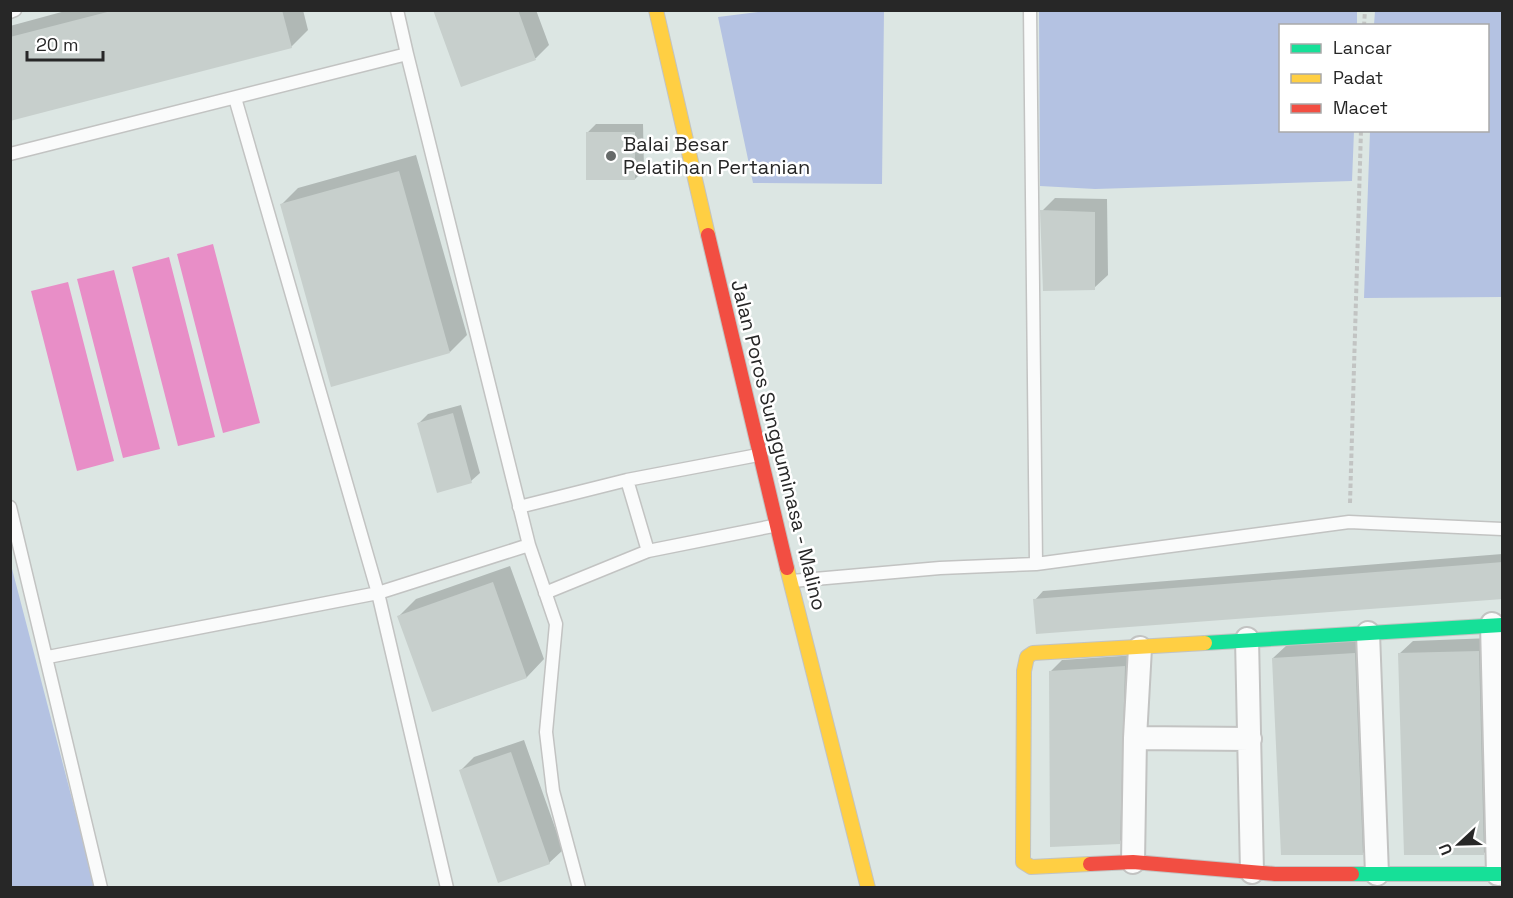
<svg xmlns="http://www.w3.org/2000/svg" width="1513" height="898" viewBox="0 0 1513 898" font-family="'Space Grotesk',sans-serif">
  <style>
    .green { fill: #b4c2e2 }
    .water { fill: #e88ec7 }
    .shadow { fill: #0003 }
    .building { fill: #c7cfcc }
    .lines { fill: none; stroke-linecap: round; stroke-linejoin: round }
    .lane-casing { stroke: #c2c3c2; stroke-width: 15 }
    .street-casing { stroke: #c2c3c2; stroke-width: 26 }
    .fast-casing { stroke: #c2c3c2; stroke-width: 16 }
    .slow-casing { stroke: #c2c3c2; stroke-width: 16 }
    .jam-casing { stroke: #c2c3c2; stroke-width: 16 }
    .path { stroke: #c2c4c3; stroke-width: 4; stroke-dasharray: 4.5 3; stroke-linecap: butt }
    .lane { stroke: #fafbfb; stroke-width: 12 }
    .street { stroke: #fafbfb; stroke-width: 22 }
    .fast { stroke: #16e098; stroke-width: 14 }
    .slow { stroke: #ffcf43; stroke-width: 14 }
    .jam { stroke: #f24e42; stroke-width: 14 }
    .poi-dot { fill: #666a69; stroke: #fff; stroke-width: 2 }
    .labels { text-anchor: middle; stroke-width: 5; stroke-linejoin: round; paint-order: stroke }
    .poi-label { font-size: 20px; fill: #272727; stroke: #fff; text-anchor: start }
    .street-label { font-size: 20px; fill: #272727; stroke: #fff }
  </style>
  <rect width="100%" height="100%" fill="#dce6e3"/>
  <path class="green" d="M 767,11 L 884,11 L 882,184 L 753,183 L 718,17 Z
    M 1039,11 L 1357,11 L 1357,25 L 1280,26 L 1280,130 L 1354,131 L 1352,181 L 1095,189 L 1040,186 Z
    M 1375,11 L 1502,11 L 1502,297 L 1364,298 L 1370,131 L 1488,130 L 1488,26 L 1374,25 Z
    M 10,565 L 11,565 L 95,887 L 11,887 Z"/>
  <path class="water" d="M 213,244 L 260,423 L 223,433 L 177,254 Z
    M 169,257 L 215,437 L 178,446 L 132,267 Z
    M 114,270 L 160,449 L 123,458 L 77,279 Z
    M 68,282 L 114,461 L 77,471 L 31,291 Z"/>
  <path class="shadow" d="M 69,10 L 303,10 L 308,30 L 291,47 L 10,119 L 10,26 Z
    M 435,10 L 536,10 L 549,45 L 536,58 L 462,85 Z
    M 596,124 L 643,124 L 644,170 L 635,179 L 587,133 Z
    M 416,155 L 467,335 L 450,352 L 281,205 L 298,188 Z
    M 1055,198 L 1107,199 L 1108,275 L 1094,288 L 1042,211 Z
    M 461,405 L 480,473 L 471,481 L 419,423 L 428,414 Z
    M 1502,554 L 1502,597 L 1035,600 L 1043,591 Z
    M 510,566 L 544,659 L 527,677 L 433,711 L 399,616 L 416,599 Z
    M 1492,638 L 1497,841 L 1483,854 L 1399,654 L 1413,641 Z
    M 1368,640 L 1375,841 L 1362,854 L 1273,658 L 1287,645 Z
    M 1137,655 L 1131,831 L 1119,842 L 1051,671 L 1062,660 Z
    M 524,740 L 563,850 L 549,863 L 460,771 L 474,757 Z"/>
  <path class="building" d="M 115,10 L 282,10 L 292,48 L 10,121 L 10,37 Z
    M 433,10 L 518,10 L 536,60 L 461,87 Z
    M 586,132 L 635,132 L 635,180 L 586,180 Z
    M 399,171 L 450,353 L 331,387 L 280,204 Z
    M 1040,210 L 1095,212 L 1095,290 L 1043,291 Z
    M 453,413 L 472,483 L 437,493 L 417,423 Z
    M 1503,562 L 1503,599 L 1036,634 L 1033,599 Z
    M 493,582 L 527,678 L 432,712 L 397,616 Z
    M 1479,651 L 1484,855 L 1404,855 L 1398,653 Z
    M 1355,653 L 1363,855 L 1281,855 L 1272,658 Z
    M 1125,666 L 1120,844 L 1050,847 L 1049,671 Z
    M 511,752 L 550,864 L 498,883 L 459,770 Z"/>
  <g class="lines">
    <g class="lane-casing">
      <path id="lane" d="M 1030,10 L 1036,564
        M 10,12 L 15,10
        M 407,54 L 529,545 L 556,624 L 546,732 L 553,791 L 579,888
        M 235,98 L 378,593 L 447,888
        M 10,154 L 407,54 L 397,10
        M 627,480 L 648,551
        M 10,507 L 101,888
        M 519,507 L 627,480 L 758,455
        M 792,581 L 940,568 L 1036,564 L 1349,522 L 1502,529
        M 545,593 L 648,551 L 773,526
        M 48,657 L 378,593 L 529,545"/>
    </g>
    <g class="street-casing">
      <path id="street" d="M 1492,624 L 1498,874
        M 1368,633 L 1377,874
        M 1247,639 L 1252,872
        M 1135,738 L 1250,739
        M 1133,862 L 1135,738 L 1140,648"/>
    </g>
    <g class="fast-casing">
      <path id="fast" d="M 1205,643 L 1502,625
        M 1352,874 L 1502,874"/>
    </g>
    <g class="slow-casing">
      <path id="slow" d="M 656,10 L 708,235
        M 787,568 L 868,888
        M 1090,864 L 1031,867 L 1023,862 L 1024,671 L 1027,657 L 1033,653 L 1205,643"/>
    </g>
    <g class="jam-casing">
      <path id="jam" d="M 708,235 L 787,568
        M 1090,864 L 1133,862 L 1275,874 L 1352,874"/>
    </g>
    <path class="path" d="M 1364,26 L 1365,10
      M 1350,503 L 1361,130"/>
    <use href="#lane" class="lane"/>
    <use href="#street" class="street"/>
    <use href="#fast" class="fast"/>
    <use href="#slow" class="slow"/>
    <use href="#jam" class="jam"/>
  </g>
  <circle class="poi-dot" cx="611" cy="156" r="6"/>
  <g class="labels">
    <g class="poi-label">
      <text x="623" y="151">Balai Besar<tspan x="623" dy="23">Pelatihan Pertanian</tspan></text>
    </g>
    <g class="street-label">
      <text transform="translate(779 445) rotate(76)" y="7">Jalan Poros Sungguminasa - Malino</text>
    </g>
  </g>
  <rect width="1513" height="898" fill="none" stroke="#272727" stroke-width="24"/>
  <rect x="1279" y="24" width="210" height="108" fill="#ffffff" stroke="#a9a9a9" stroke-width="1.5"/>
  <rect x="1291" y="44" width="30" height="9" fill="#16e098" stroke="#a9a9a9" stroke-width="1.5"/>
  <text x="1333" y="54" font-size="18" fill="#272727">Lancar</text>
  <rect x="1291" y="74" width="30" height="9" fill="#ffcf43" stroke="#a9a9a9" stroke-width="1.5"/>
  <text x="1333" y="84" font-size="18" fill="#272727">Padat</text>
  <rect x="1291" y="104" width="30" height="9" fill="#f24e42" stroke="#a9a9a9" stroke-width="1.5"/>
  <text x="1333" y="114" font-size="18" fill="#272727">Macet</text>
  <g transform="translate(1459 844) rotate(248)" stroke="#ffffff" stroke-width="4.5" paint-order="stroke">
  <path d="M0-4.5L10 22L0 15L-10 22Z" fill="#272727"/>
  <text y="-9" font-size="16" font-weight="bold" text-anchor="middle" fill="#272727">U</text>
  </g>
  <path d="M27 51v9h76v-9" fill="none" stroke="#272727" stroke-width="3"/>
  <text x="36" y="51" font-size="18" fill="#272727" stroke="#ffffff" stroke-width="4.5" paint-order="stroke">20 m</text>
</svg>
